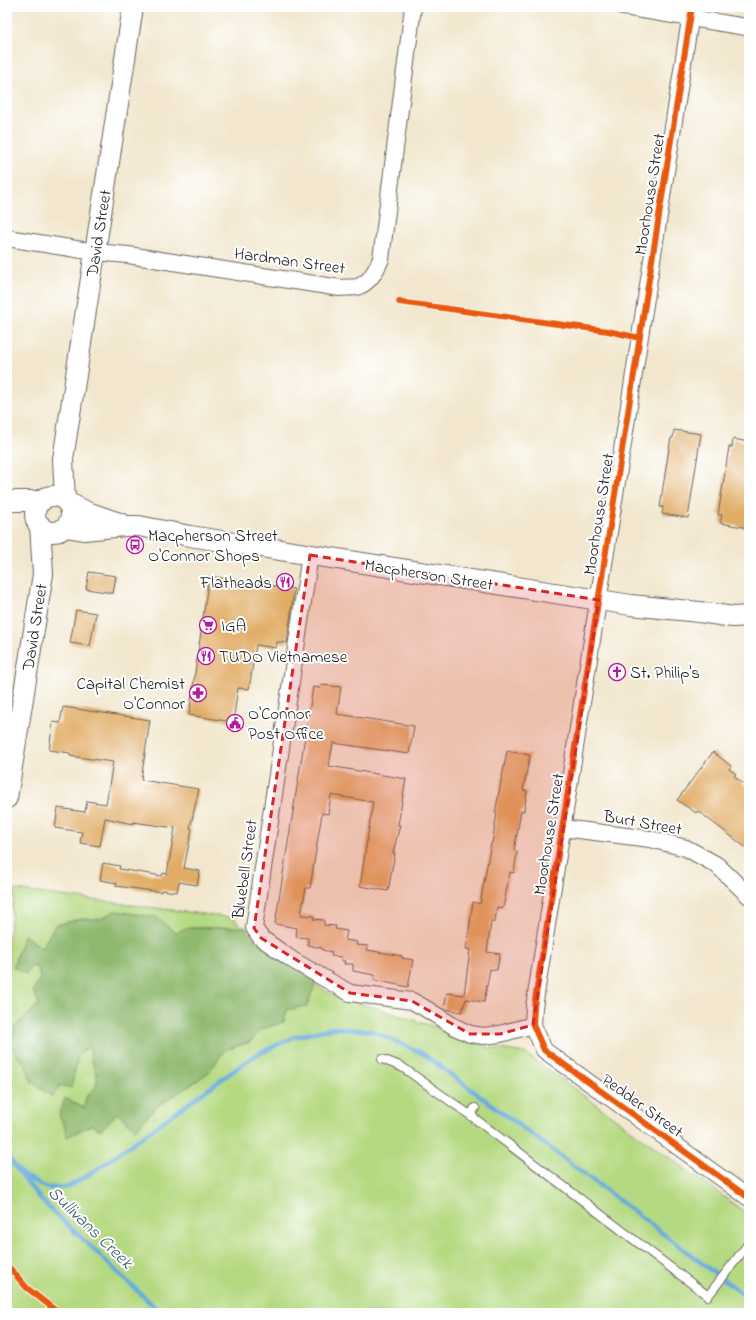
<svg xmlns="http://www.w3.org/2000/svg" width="756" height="1320" viewBox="0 0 756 1320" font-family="'Indie Flower',sans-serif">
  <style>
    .green { fill: #b5d981; stroke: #687a4e }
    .forest { fill: #90b96f; stroke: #566a46 }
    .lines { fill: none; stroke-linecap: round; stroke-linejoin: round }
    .stream { stroke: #66aadb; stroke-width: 4.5 }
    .building { fill: #e1ac65 }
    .service-casing { stroke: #67635a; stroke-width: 10 }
    .minor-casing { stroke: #67635a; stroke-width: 18 }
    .tertiary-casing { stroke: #67635a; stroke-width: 22 }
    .service { stroke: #fff; stroke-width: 8 }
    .minor { stroke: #fff; stroke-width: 16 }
    .tertiary { stroke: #fff; stroke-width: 20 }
    .cycleway-casing { stroke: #fff; stroke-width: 8 }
    .cycleway { stroke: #e8590c; stroke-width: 6 }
    .marked { fill: #d62828; fill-opacity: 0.2; stroke: #d62828; stroke-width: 3; stroke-dasharray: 8 5; stroke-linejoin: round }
    .labels { text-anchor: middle; stroke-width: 4; stroke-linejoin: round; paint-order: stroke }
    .street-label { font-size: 17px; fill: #1c1c1c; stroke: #fff }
    .poi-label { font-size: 17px; fill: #1c1c1c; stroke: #fff; text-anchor: start }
    .water-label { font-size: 18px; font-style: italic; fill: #3d5c72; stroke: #fff }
  </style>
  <rect width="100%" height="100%" fill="#fff"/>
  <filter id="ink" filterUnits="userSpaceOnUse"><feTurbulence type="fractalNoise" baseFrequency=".025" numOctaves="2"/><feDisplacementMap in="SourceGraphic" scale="8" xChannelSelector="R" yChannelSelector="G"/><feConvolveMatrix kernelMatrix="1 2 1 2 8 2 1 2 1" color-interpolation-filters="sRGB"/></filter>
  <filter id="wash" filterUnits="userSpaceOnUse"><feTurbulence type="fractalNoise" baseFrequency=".012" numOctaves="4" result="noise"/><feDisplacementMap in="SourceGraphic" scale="16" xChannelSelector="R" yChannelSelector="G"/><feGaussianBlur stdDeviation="0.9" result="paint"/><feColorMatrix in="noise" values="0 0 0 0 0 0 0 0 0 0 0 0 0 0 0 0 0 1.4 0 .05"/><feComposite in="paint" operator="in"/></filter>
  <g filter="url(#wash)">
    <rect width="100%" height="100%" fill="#f2e7ce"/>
    <path class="green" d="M 15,890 L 234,918 L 249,939 L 269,956 L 334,996 L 367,1005 L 441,1029 L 487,1047 L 525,1053 L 749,1215 L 749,1313 L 7,1313 L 7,949 Z"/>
    <path class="forest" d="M 115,911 L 156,917 L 176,933 L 186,928 L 245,927 L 254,938 L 316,981 L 307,1006 L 287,1010 L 284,1022 L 262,1029 L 250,1042 L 225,1050 L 209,1072 L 185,1089 L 157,1106 L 136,1129 L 117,1113 L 101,1130 L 91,1125 L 67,1137 L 64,1124 L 59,1116 L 65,1098 L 84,1108 L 86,1097 L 96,1087 L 97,1075 L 92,1062 L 89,1046 L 78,1056 L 71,1088 L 60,1085 L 52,1097 L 32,1082 L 25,1064 L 12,1050 L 14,1028 L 39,1004 L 33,991 L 40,978 L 38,968 L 31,966 L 26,974 L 13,967 L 24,935 L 42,948 L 55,925 L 80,919 L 100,919 Z"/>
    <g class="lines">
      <path class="stream" d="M 7,1156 L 41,1200 L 161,1313
        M 21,1174 L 47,1188 L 68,1187 L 93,1172 L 254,1056 L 294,1037 L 333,1028 L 372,1031 L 422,1053 L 562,1157 L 749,1299"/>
    </g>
    <g id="blocks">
      <path class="building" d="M 674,430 L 701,434 L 688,518 L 662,514 L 663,507 L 660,507 L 669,448 L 671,438 L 673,438 Z
        M 733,439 L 749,442 L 749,520 L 748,528 L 720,523 L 722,515 L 718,515 L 729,447 L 732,447 Z
        M 89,572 L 116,576 L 113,593 L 86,589 Z
        M 209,576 L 294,589 L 287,643 L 277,642 L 276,648 L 256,645 L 249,689 L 238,688 L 233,722 L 189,715 Z
        M 76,610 L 96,613 L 90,646 L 70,643 Z
        M 321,685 L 341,687 L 337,714 L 414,726 L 409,754 L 333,743 L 329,766 L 406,779 L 398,825 L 400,825 L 393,853 L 395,853 L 388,891 L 360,886 L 373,802 L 331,795 L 328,814 L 322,813 L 310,888 L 306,888 L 301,915 L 314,916 L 313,919 L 324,920 L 324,925 L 336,926 L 335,929 L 347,931 L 345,940 L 357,942 L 356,945 L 368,946 L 367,950 L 402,956 L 402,958 L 413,960 L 408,987 L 374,980 L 375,975 L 353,971 L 353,964 L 344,964 L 345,961 L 341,961 L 342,957 L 331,956 L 332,952 L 322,950 L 322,948 L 308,945 L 308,938 L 296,937 L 297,928 L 275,924 L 313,687 L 320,688 Z
        M 63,707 L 150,720 L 141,780 L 199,789 L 190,828 L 192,829 L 184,868 L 200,871 L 197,885 L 179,882 L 177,892 L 161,890 L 161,892 L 116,886 L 117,883 L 100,880 L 103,863 L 120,866 L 119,869 L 162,876 L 163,873 L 167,874 L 175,828 L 133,822 L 133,824 L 105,818 L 100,846 L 80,843 L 82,832 L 55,828 L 58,808 L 85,812 L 87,801 L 106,804 L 113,762 L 70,756 L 70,753 L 49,750 L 53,722 L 60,723 Z
        M 507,751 L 530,755 L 523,790 L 527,791 L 524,811 L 521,811 L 514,851 L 517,852 L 514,873 L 510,872 L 503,908 L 497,907 L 495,922 L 491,922 L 487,952 L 500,954 L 497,970 L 490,969 L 484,1002 L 466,999 L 462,1012 L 444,1009 L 447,993 L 464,995 L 470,950 L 466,949 L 473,902 L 480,904 L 491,843 L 492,843 L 497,813 L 495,813 Z
        M 713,752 L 731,766 L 729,769 L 736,774 L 734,776 L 749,788 L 749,850 L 698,811 L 696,813 L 677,800 Z"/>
    </g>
  </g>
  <g filter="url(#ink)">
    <use href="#blocks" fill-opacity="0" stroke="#67635a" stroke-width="1"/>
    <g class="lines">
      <g class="service-casing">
        <path id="service" d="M 382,1059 L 402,1067 L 470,1115 L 708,1296 L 749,1243
          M 470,1115 L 475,1108"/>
      </g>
      <g class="minor-casing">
        <path id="minor" d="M 624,7 L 746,27 L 749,28
          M 692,7 L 534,1007 L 533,1025 L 544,1050 L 749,1198
          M 7,238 L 95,252 L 128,255 L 340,288 C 345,287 352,288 357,287 C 370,283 376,270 381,259 L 413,7
          M 310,555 L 254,928 L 261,938 L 274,947 L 294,961 L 350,993 L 412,1001 L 423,1007 L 455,1027 L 470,1034 L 484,1036 L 500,1034 L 533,1025
          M 563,828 L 650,839 L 686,848 L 717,865 L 749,896"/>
      </g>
      <g class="tertiary-casing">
        <path id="tertiary" d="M35 514a18 18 0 1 1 36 0a18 18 0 1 1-36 0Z
          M 65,500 L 63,459 L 133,7
          M 7,501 L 42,501
          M 67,502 L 87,512 L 122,524
          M 66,527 L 84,530 L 125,526 L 139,526 L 190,536 L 631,605 L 699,612 L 733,617 L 749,616
          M 7,798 L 43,574 L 40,525"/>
      </g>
      <use href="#service" class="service"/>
      <use href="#minor" class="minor"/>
      <use href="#tertiary" class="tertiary"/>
      <g class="cycleway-casing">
        <path id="cycleway" d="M 692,7 L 534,1007 L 533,1025 L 544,1050 L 749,1198
          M 399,302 L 608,331 L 640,338
          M 7,1265 L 27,1288 L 59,1313"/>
      </g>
      <use href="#cycleway" class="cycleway"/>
    </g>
  </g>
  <path class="marked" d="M 310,555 L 599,600 L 533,1025 L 500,1034 L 470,1034 L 412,1001 L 350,993 L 261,938 L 254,928 Z"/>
  <defs>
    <g id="bus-ring" transform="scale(0.9)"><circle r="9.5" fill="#fff" stroke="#b5179e" stroke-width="1.5"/><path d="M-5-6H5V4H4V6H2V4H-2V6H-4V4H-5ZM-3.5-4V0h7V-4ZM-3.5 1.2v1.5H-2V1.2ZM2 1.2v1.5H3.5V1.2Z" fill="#b5179e"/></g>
    <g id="restaurant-ring" transform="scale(0.9)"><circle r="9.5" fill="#fff" stroke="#b5179e" stroke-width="1.5"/><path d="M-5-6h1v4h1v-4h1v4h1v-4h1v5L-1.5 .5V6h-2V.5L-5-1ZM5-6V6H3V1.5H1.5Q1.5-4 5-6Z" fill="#b5179e"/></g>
    <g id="supermarket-ring" transform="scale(0.9)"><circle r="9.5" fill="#fff" stroke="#b5179e" stroke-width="1.5"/><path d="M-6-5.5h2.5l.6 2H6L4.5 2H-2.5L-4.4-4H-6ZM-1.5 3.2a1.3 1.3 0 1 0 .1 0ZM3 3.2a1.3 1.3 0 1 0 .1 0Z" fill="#b5179e"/></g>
    <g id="church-ring" transform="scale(0.9)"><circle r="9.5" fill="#fff" stroke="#b5179e" stroke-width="1.5"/><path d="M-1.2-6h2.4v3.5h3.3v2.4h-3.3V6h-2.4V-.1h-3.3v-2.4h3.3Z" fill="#b5179e"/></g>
    <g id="pharmacy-ring" transform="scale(0.9)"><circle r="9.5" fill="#fff" stroke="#b5179e" stroke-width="1.5"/><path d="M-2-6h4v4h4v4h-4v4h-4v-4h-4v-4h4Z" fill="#b5179e"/></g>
    <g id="civic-ring" transform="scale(0.9)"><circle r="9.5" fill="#fff" stroke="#b5179e" stroke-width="1.5"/><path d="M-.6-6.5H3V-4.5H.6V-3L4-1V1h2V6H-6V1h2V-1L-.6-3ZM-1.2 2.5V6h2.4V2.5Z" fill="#b5179e"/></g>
  </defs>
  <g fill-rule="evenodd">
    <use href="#bus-ring" x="135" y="545"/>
    <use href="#restaurant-ring" x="285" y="582"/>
    <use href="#supermarket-ring" x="208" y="625"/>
    <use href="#restaurant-ring" x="206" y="656"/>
    <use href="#church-ring" x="617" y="672"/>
    <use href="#pharmacy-ring" x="198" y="693"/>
    <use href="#civic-ring" x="235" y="723"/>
  </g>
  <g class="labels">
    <g class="street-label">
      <text transform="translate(649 194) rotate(-81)" y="6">Moorhouse Street</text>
      <text transform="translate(98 233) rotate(-81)" y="6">David Street</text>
      <text transform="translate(290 260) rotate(8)" y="6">Hardman Street</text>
      <text transform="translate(598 514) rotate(-81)" y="6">Moorhouse Street</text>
      <text transform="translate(429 574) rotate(9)" y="6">Macpherson Street</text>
      <text transform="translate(34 627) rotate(-81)" y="6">David Street</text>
      <text transform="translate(643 822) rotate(10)" y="6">Burt Street</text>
      <text transform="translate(548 834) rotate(-81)" y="6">Moorhouse Street</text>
      <text transform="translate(244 869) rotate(-82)" y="6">Bluebell Street</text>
      <text transform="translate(643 1105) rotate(36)" y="6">Pedder Street</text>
    </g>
    <g class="poi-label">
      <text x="148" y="541">Macpherson Street<tspan x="148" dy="20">O'Connor Shops</tspan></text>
      <text x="272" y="588" text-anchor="end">Flatheads</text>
      <text x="221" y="631">IGA</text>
      <text x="219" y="662">TUDO Vietnamese</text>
      <text x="630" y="678">St. Philip's</text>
      <text x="185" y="689" text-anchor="end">Capital Chemist<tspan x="185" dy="20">O'Connor</tspan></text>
      <text x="248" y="719">O'Connor<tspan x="248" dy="20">Post Office</tspan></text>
    </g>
    <g class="water-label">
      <text transform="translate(91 1227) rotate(44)" y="6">Sullivans Creek</text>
    </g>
  </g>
  <rect width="756" height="1320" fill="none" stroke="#fff" stroke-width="24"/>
</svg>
